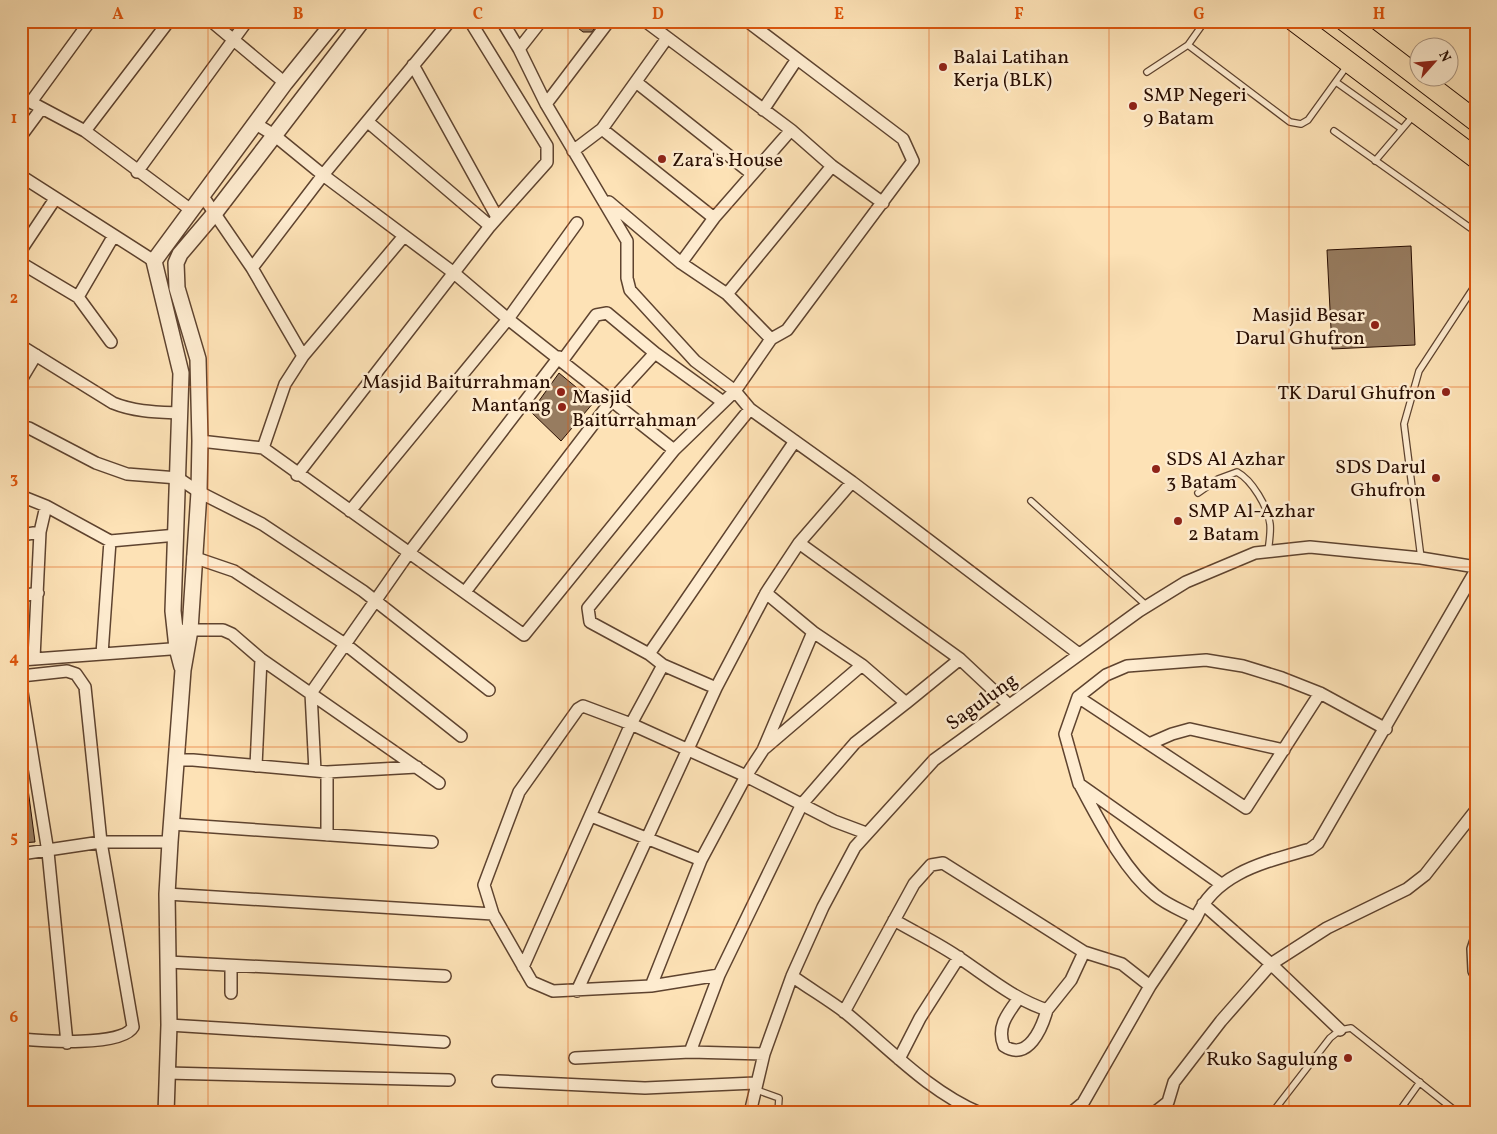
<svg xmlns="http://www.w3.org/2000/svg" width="1497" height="1134" viewBox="0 0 1497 1134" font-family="Vollkorn,serif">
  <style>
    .building { fill: #977c60; stroke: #290e02 }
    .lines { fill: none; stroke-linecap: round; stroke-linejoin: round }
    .service-casing { stroke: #5e432f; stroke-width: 8 }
    .minor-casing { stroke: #5e432f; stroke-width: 14 }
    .tertiary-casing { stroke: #5e432f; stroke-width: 18 }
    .trunk-casing { stroke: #290e02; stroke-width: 22 }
    .service { stroke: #feecd0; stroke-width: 5.5 }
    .minor { stroke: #feecd0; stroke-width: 11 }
    .tertiary { stroke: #feecd0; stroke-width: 15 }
    .trunk { stroke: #fde2b6; stroke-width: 20 }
    .grid { fill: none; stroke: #de550c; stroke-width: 1; stroke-opacity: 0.55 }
    .poi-dot { fill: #8f2418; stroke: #feecd0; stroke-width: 2 }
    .labels { text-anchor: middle; stroke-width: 5; stroke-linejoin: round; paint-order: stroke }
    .poi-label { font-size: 20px; fill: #290e02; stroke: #feecd0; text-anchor: start }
    .street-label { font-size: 20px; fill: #290e02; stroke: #feecd0 }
    .neatline { fill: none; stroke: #de550c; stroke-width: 2 }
    .grid-label { font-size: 16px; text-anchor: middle; font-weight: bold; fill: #de550c }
  </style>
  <rect width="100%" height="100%" fill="#fde2b6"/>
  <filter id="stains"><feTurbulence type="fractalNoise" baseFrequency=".004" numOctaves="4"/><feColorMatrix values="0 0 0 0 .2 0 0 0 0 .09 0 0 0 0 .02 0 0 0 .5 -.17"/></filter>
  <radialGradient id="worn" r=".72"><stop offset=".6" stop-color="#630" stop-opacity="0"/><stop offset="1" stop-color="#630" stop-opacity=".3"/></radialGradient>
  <path class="building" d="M 569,21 L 599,21 L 592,32 L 583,32 Z
    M 1411,246 L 1415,345 L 1332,349 L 1327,250 Z
    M 559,373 L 594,402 L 561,441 L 531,412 Z
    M 21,789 L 28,789 L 35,842 L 21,843 Z"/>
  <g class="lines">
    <g class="service-casing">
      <path id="service" d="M 1205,21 L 1188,45 L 1290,122 L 1301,124 L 1308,120 L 1347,66
        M 1147,72 L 1188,45
        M 1336,82 L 1402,129
        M 1334,131 L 1476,232
        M 1375,161 L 1414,115
        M 1198,493 L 1218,479 L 1237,472 C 1252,480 1268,507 1270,524 C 1271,533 1269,543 1268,552
        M 1031,501 L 1147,606
        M 1421,558 L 1404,424 L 1419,371 L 1476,284
        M 754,1089 L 779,1098 L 778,1113
        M 1272,1113 L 1330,1038 L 1340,1030 L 1351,1028 L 1458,1113
        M 1398,1113 L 1420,1082"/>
    </g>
    <g class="minor-casing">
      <path id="minor" d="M 211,21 L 285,83
        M 645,21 L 791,130 L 832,166 L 883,203
        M 747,21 L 903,139 L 913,161 L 787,330 L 771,339 L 735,391 L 750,409 L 852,482 L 1079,654
        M 519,49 L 541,21
        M 413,65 L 497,217
        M 636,82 L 752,174
        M 21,97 L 85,131 L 191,210
        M 31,102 L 90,21
        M 546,104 L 609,21
        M 763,110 L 797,59
        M 368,122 L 490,226
        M 256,124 L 274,135 L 323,175 L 454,273 L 508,319 L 674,450
        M 602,129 L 714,218
        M 85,131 L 169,21
        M 21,136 L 41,109
        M 573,151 L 602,129 L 667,38
        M 137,172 L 247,21
        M 21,176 L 154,261
        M 202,195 L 252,268 L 303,356
        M 609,202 L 681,263 L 727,294 L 771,339
        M 21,250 L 55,199
        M 21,263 L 78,297 L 113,237
        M 681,263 L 714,218 L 791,130
        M 252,268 L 323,175 L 450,21
        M 727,294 L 832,166
        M 78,297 L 111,342
        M 21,346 L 113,403 C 135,412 157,412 180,413
        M 562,361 L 596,315 L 607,313 L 655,353 L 723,402
        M 21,380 L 36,355
        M 29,428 L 96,463 L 127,474 L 178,478 L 199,492 L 262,524 L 363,591 L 489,690
        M 200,441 L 263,448 L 524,635 L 674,450 L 735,391 L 695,361 L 630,290 L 627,278 L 627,241 L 546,104 L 519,49 L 502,21
        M 263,448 L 285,384 L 303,356 L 404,236
        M 297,475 L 490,226 L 547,162 L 547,146 L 470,21
        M 21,496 L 46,506 L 110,541 L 177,535
        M 350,511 L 508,319 L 577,223
        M 21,535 L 40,532
        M 799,543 L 960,659 L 1008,704
        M 193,557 L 234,571 L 345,644 L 461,736
        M 465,592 L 611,401 L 655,353
        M 766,593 L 813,632
        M 21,596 L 38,593
        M 184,630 L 223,630 L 232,634 L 261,659 L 439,783
        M 102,654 L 110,541
        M 649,654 L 795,441
        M 34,658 L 40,532 L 46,506
        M 21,660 L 184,648
        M 663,665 L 716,688 L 766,593 L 799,543 L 852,482
        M 21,676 L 67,671 L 76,674 L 85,687 L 101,842 L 133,1027 C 122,1047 42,1041 21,1039
        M 21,686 L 48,852 L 67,1043
        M 1078,697 L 1246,808 L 1320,693
        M 1149,744 L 1172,734 L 1190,729 L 1284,750
        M 765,748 L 862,665
        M 176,760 L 193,760 L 327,772 L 417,767
        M 256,766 L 261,659
        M 315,771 L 311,693 L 408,554 L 559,357
        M 1081,787 C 1100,822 1124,870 1155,895 C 1167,905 1183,911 1196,918
        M 591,816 L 701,860
        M 171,824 L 432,842
        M 866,833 L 834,821 L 746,776 L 631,724 L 583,706 L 578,709 L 519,792 L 484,885 L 493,914 L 532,982 L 553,991 L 651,986 L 719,975 L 802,804 L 855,743 L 906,703
        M 327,835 L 327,772
        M 21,854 L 101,842 L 170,842
        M 1221,884 L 1079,784 L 1065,734 L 1078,697 L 1106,675 L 1127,666 L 1206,660 L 1243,666 L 1282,678 L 1320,693 L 1386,729
        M 167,894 L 493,914
        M 1203,904 L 1271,964 L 1340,1030
        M 894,920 C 916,933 940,944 961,959 C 989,978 1014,999 1047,1010 L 1071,980 L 1084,952
        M 1476,940 L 1473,949 L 1474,971 L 1476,974
        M 168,962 L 445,976
        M 523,967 L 631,724 L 663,665 L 649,654 L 590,622 L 588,608 L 750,409
        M 792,976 C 810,989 829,1000 846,1013 C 889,1048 928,1091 980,1113
        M 651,986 L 701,860 L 746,776 L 763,750 L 813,632 L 862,665 L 906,703 L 960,659
        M 577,991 L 716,688
        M 231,993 L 231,966
        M 1019,998 C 1008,1013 996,1027 1004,1046 C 1028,1062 1042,1028 1047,1010
        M 844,1012 L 914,884 L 931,865 L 943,863 L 1084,952 L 1122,964 L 1150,986
        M 169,1025 L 444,1042
        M 690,1052 L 719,975
        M 575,1058 L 690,1052 L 764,1054
        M 899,1059 L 920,1018 L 959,957
        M 167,1073 L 449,1080
        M 498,1081 L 645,1088 L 755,1083
        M 750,1113 L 764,1054 L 792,976 L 823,907 L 855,847 L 934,760 L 1139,611 L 1186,582 L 1255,553 L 1310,547 L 1421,558 L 1476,567
        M 1071,1113 L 1083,1103 L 1150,986 L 1196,918 C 1216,872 1266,862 1310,849 L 1318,843 L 1476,570
        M 1154,1113 L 1168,1102 L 1174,1082 L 1221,1021 L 1271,964 L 1327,928 L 1407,889 L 1425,875 L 1476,810"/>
    </g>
    <g class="tertiary-casing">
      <path id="tertiary" d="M 182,667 L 177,648 L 173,611 L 181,373 L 154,261 L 285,83 L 335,21
        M 166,1113 L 169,1025 L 167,894 L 170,842 L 183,670 L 190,630 L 199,492 L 200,441 L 198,359 L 177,288 L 176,263 L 180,254 L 214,214 L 362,21"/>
    </g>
    <g class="trunk-casing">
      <path id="trunk" d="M 1294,21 L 1476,158
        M 1345,21 L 1476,121"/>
    </g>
    <use href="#service" class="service"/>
    <use href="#minor" class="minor"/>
    <use href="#tertiary" class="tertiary"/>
    <use href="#trunk" class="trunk"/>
  </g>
  <path class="grid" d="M 208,21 L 208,1113M 388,21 L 388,1113M 568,21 L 568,1113M 748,21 L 748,1113M 929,21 L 929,1113M 1109,21 L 1109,1113M 1289,21 L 1289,1113M 21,207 L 1476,207M 21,387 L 1476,387M 21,567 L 1476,567M 21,747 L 1476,747M 21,927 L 1476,927"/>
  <g class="poi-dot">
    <circle cx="943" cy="67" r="5"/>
    <circle cx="1133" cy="106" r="5"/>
    <circle cx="662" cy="159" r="5"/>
    <circle cx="1375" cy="325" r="5"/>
    <circle cx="561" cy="392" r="5"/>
    <circle cx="1446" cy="392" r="5"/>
    <circle cx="562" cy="407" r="5"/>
    <circle cx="1156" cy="469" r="5"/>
    <circle cx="1436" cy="478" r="5"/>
    <circle cx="1178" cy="521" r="5"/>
    <circle cx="1348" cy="1058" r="5"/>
  </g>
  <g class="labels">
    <g class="poi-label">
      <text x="953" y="63">Balai Latihan<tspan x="953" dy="23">Kerja (BLK)</tspan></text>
      <text x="1143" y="101">SMP Negeri<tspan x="1143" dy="23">9 Batam</tspan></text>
      <text x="672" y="166">Zara's House</text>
      <text x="1365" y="321" text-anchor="end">Masjid Besar<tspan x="1365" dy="23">Darul Ghufron</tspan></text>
      <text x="551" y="388" text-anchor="end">Masjid Baiturrahman<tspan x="551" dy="23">Mantang</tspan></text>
      <text x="1436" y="399" text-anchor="end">TK Darul Ghufron</text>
      <text x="572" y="403">Masjid<tspan x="572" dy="23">Baiturrahman</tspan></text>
      <text x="1166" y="465">SDS Al Azhar<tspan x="1166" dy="23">3 Batam</tspan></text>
      <text x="1426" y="473" text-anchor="end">SDS Darul<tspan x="1426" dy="23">Ghufron</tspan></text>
      <text x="1188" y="517">SMP Al-Azhar<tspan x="1188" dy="23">2 Batam</tspan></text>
      <text x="1338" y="1065" text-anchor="end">Ruko Sagulung</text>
    </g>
    <g class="street-label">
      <text transform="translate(981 701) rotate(-36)" y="7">Sagulung</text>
    </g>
  </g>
  <rect width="1497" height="1134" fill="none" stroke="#fde2b6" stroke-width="55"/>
  <g transform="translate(1434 62) rotate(63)"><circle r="24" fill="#feecd0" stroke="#a9937e"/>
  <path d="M0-4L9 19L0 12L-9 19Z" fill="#8f2418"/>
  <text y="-8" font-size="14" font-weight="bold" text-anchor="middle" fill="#290e02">N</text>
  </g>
  <rect x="28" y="28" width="1442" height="1078" class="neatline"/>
  <g class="grid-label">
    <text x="118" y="19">A</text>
    <text x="298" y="19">B</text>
    <text x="478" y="19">C</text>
    <text x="658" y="19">D</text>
    <text x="839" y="19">E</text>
    <text x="1019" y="19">F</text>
    <text x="1199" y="19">G</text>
    <text x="1379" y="19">H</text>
    <text x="14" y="123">1</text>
    <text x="14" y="303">2</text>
    <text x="14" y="483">3</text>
    <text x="14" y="663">4</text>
    <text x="14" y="842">5</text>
    <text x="14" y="1022">6</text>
  </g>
  <rect width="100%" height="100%" filter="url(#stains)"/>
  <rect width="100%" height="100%" fill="url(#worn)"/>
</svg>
